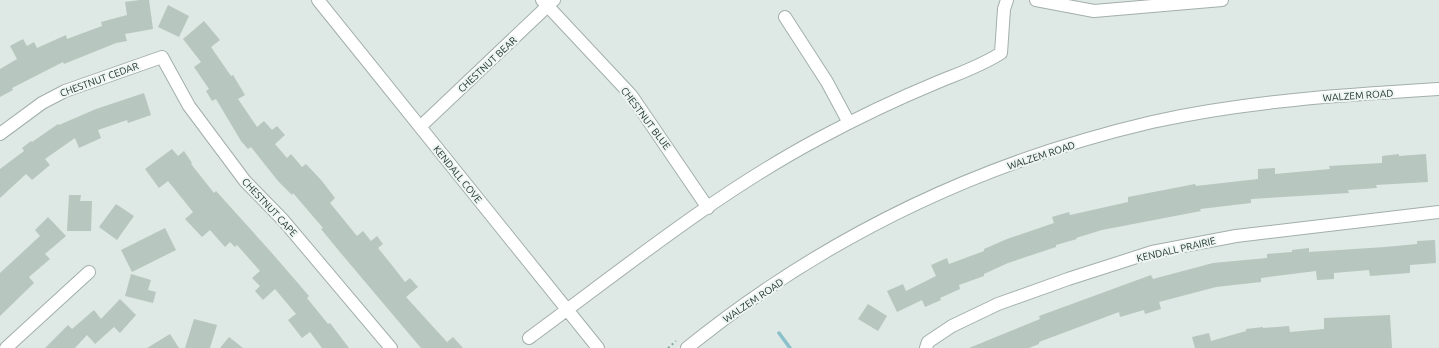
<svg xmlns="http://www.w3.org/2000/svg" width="1439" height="348" viewBox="0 0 1439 348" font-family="Ubuntu,sans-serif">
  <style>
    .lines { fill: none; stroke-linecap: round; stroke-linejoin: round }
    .stream { stroke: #8ac1ca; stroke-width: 3.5 }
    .building { fill: #b7c6bf }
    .minor-casing { stroke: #a2afaa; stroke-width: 14 }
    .tertiary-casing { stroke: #a2afaa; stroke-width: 14 }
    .path { stroke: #81a99c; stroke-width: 2; stroke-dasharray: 2 3; stroke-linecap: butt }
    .minor { stroke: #fff; stroke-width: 12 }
    .tertiary { stroke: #fff; stroke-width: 12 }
    .labels { text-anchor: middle; stroke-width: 4; stroke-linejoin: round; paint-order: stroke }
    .street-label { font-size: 10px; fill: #213630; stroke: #eef5f2 }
  </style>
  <rect width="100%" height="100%" fill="#dee8e4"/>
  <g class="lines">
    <path class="stream" d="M 779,333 L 790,348"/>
  </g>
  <path class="building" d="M 140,0 L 149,0 L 153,29 L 125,34 L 127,41 L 116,43 L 64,64 L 63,62 L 12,88 L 13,90 L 0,97 L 0,69 L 17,59 L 10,46 L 23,39 L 27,46 L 34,42 L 37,48 L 66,35 L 67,39 L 102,26 L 101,22 L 127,15 L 125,2 Z
    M 168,5 L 189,16 L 179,37 L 158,27 Z
    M 204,21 L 220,40 L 211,47 L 231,76 L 233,75 L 245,95 L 238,99 L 257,127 L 264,121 L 272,130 L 277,126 L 285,135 L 275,144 L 287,158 L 291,154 L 302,167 L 306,164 L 322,181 L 335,198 L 330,203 L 357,236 L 363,231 L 371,241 L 377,236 L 383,244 L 378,248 L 391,264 L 405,282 L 410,278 L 418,287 L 406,297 L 447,342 L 453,337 L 463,348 L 421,348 L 339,251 L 321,229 L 323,228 L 293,193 L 292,195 L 278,181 L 251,147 L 248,149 L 241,141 L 216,99 L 212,101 L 206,91 L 209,89 L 194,67 L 201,62 L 183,39 Z
    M 144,93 L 151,115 L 128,123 L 127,120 L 98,130 L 101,138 L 79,148 L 75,138 L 45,159 L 50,165 L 32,180 L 26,174 L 0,198 L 0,169 L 24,151 L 22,148 L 31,141 L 32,142 L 58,124 L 59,125 L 96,109 Z
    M 172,149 L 178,156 L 184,151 L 192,163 L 191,164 L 214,193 L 216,191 L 271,252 L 309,296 L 307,298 L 328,324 L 330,323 L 349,348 L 322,348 L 310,332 L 302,338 L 288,320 L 296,314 L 275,289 L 263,300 L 255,291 L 260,286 L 252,278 L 260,271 L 237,245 L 235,247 L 230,242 L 225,247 L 210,230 L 202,237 L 185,219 L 193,212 L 168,181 L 159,188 L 145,169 Z
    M 1399,154 L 1399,156 L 1426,154 L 1428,182 L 1376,185 L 1377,188 L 1348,190 L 1349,193 L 1251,199 L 1251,203 L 1200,209 L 1201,211 L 1102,230 L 1076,238 L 1077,239 L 1056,245 L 1056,247 L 1008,263 L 984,274 L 984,276 L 959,285 L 960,289 L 940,298 L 941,300 L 925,307 L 922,300 L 897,312 L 887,291 L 903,284 L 906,291 L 936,276 L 931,265 L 947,258 L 949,264 L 984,251 L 984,249 L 1007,239 L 1054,223 L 1052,217 L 1069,212 L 1070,215 L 1128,202 L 1128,197 L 1195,184 L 1196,186 L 1258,179 L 1258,169 L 1275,168 L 1275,174 L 1330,169 L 1329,166 L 1382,163 L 1382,156 Z
    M 69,195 L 81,195 L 80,201 L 92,201 L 91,231 L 67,231 Z
    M 116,204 L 134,216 L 117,240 L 99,227 Z
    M 48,217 L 66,236 L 45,254 L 50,259 L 29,277 L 34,283 L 0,316 L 0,273 L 40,236 L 35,230 Z
    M 165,228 L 176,250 L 132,272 L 121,250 Z
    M 1435,240 L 1436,263 L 1410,265 L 1410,273 L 1370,276 L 1369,270 L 1334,273 L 1334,279 L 1317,280 L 1316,271 L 1261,278 L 1261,282 L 1216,287 L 1159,302 L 1161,309 L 1145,314 L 1144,310 L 1120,317 L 1119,312 L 1039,342 L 1039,344 L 1029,348 L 969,348 L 1040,319 L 1039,316 L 1151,275 L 1153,279 L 1213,263 L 1267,258 L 1267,254 L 1292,252 L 1292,250 L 1309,248 L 1309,252 L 1385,247 L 1417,244 L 1417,241 Z
    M 131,274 L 151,280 L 148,290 L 156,292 L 153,303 L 125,296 Z
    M 120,299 L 136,315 L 120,333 L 114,327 L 95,344 L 87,335 L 75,348 L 45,348 L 68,325 L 72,329 L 94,310 L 101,319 Z
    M 868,304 L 887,316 L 878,331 L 858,319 Z
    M 1390,315 L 1392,348 L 1195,348 L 1192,337 L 1209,333 L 1211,341 L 1246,331 L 1246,329 L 1263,327 L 1263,328 L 1289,326 L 1290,332 L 1324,329 L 1324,318 Z
    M 194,319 L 217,325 L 210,348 L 185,348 Z
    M 170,334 L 179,348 L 147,348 Z
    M 229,337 L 243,348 L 220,348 Z"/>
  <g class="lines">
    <g class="minor-casing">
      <path id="minor" d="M 318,0 L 598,348
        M 542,0 L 631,95 L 708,208
        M 1036,0 L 1094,11 L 1222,0
        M 785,17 L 827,82 L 849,123
        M 420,127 L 554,0
        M 0,134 L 42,103 L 65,91 L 162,57 L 189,106 L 245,181 L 283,220 L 391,348
        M 529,338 C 623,269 715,194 818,139 C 857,118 897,99 938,82 C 960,73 981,66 1001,53 L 1004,9 L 1007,0
        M 6,348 L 89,272
        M 926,348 L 928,342 L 952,326 L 998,304 L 1068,279 L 1152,252 L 1236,236 L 1439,212"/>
    </g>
    <g class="tertiary-casing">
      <path id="tertiary" d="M 687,348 C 824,237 981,162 1152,122 C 1246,101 1343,95 1439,89"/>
    </g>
    <path class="path" d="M 668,348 L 676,341"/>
    <use href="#minor" class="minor"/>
    <use href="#tertiary" class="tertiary"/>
  </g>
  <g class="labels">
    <g class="street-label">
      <text transform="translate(487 64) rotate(-43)" y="4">CHESTNUT BEAR</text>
      <text transform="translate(99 79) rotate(-20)" y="4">CHESTNUT CEDAR</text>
      <text transform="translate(1358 95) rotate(-4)" y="4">WALZEM ROAD</text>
      <text transform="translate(646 118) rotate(53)" y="4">CHESTNUT BLUE</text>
      <text transform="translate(1041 155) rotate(-18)" y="4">WALZEM ROAD</text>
      <text transform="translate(458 174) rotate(51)" y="4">KENDALL COVE</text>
      <text transform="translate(270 207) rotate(47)" y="4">CHESTNUT CAPE</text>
      <text transform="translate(1176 249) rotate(-13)" y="4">KENDALL PRAIRIE</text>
      <text transform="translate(753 300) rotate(-34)" y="4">WALZEM ROAD</text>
    </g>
  </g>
</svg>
